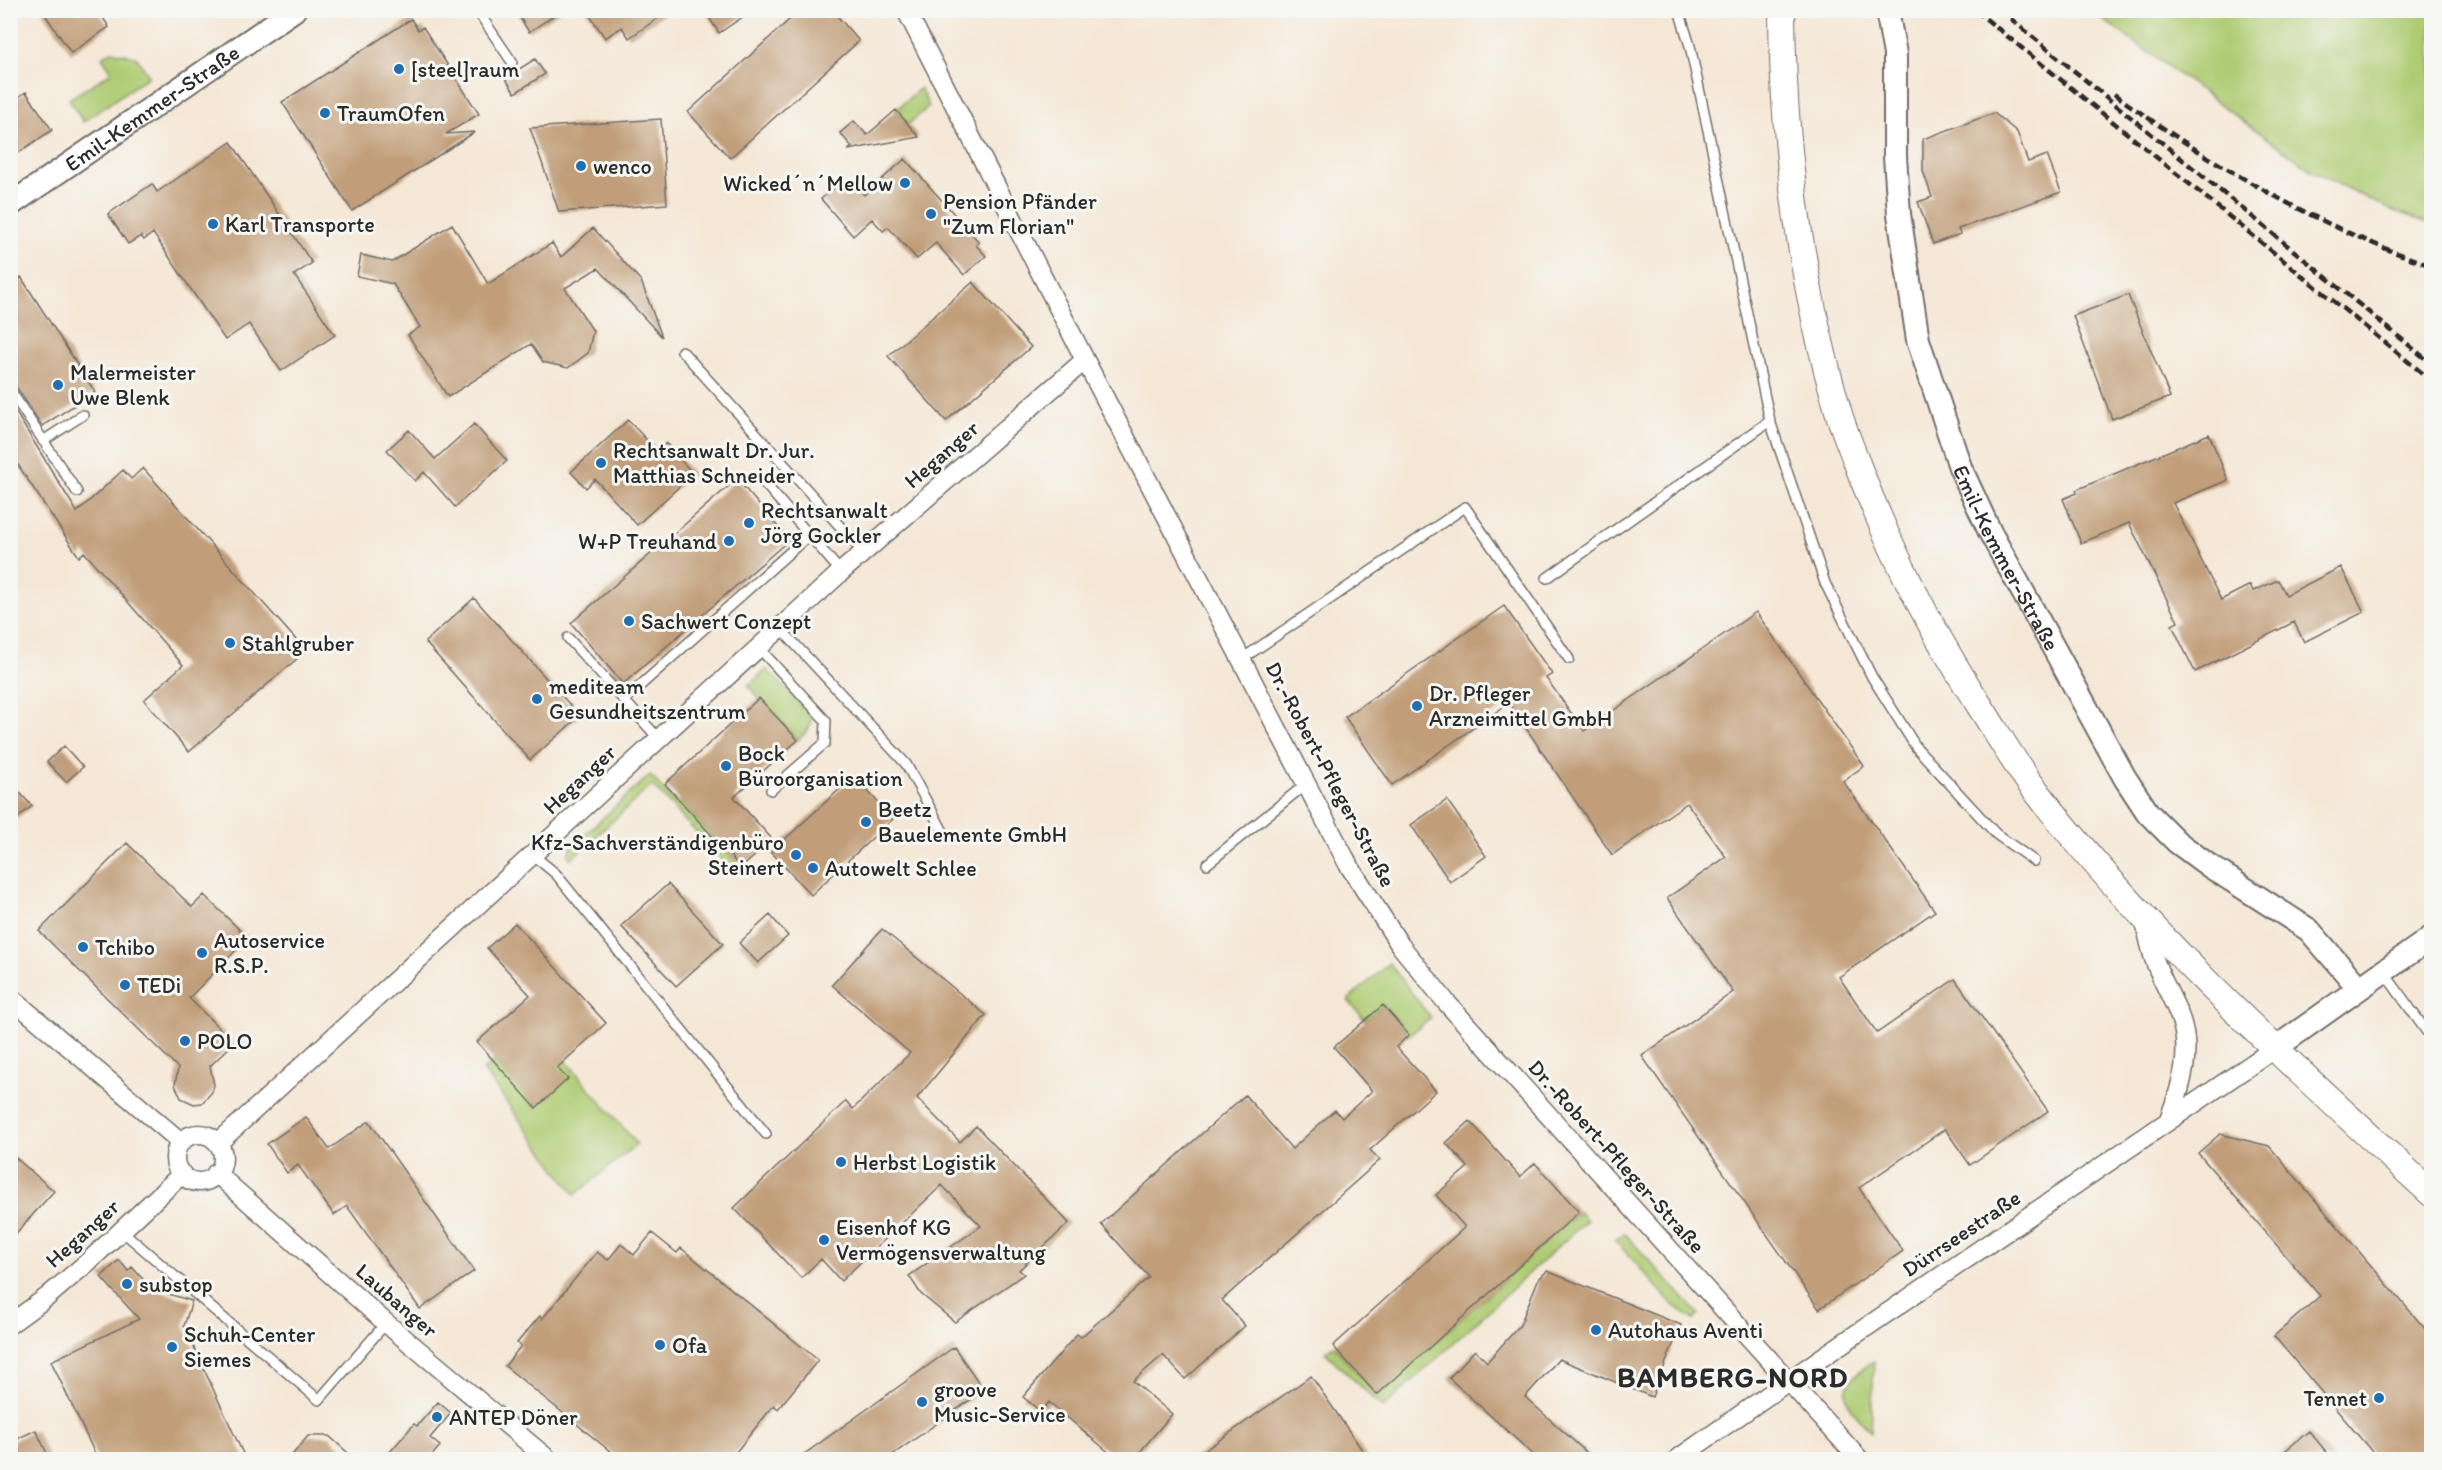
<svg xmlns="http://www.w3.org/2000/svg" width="2442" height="1470" viewBox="0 0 2442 1470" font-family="Itim,sans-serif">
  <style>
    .green { fill: #afcc73; stroke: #6d7c4f; stroke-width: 1.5 }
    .building { fill: #c19e79 }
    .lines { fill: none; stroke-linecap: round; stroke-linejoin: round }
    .service-casing { stroke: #726d67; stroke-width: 12 }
    .minor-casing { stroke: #726d67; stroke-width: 21 }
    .tertiary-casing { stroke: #726d67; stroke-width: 26 }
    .secondary-casing { stroke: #726d67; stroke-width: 28 }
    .service { stroke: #fff; stroke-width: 9 }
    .minor { stroke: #fff; stroke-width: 18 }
    .tertiary { stroke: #fff; stroke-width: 22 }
    .secondary { stroke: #fff; stroke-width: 26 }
    .rail { stroke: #2b2b2b; stroke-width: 4.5; stroke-dasharray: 9 4.5; stroke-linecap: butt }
    .poi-dot { fill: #1f6fb2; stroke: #f6f6f2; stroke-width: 2 }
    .labels { text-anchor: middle; stroke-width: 6; stroke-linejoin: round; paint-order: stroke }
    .poi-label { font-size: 22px; fill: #2b2b2b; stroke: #f6f6f2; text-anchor: start }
    .street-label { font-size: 22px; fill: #2b2b2b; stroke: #f6f6f2 }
    .district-label { font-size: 28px; font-weight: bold; letter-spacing: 1.5px; fill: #2b2b2b; stroke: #f6f6f2 }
  </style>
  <rect width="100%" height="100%" fill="#f6f6f2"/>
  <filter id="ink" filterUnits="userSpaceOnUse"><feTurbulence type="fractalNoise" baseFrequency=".0167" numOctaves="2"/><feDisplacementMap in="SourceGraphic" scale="12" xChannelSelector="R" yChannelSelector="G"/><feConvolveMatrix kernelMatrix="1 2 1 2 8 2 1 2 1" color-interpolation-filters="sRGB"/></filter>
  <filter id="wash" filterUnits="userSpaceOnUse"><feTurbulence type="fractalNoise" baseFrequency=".008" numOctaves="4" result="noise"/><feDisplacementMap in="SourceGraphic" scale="24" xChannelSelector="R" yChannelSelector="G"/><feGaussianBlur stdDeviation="1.35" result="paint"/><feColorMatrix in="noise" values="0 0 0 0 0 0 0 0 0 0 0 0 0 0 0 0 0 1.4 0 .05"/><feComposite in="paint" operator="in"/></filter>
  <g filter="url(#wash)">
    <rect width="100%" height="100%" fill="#f5e7d6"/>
    <path class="green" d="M 2091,11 L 2431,11 L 2431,224 L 2389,209 L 2314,172 Z
      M 112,51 L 136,57 L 149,76 L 83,122 L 69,99 L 112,72 L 102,57 Z
      M 920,88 L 929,106 L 908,125 L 896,110 Z
      M 767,669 L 809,714 C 815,726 806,732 798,740 L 748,686 Z
      M 650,775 L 676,803 L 681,802 L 741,868 L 735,874 L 652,785 L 571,859 L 568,855 L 572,846 Z
      M 1389,963 L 1431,1018 L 1409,1035 L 1383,1005 L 1365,1020 L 1348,1000 Z
      M 519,1006 L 637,1144 L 575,1195 L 483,1070 L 494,1061 L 536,1107 L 567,1079 L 509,1013 Z
      M 1579,1212 L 1587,1220 L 1383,1408 L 1325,1352 L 1333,1346 L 1377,1395 Z
      M 1624,1233 L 1699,1315 L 1694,1320 L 1674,1306 L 1615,1240 Z
      M 1874,1361 L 1871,1432 C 1842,1401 1833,1387 1874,1361 Z"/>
    <g id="blocks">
      <path class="building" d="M 42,10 L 98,10 L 109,27 L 71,53 Z
        M 515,10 L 562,10 L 529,32 Z
        M 586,10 L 670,10 L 629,38 L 622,27 L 605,38 Z
        M 704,10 L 753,10 L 719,33 Z
        M 800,10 L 832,10 L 859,41 L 730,158 L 688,112 Z
        M 411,19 L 418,30 L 423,27 L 479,114 L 446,134 L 475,132 L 352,211 L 282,102 Z
        M 535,59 L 545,74 L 515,93 L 505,78 Z
        M 26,92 L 52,130 L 10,158 L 10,102 Z
        M 896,110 L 919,137 L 848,150 L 852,147 L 840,133 L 854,121 L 867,135 Z
        M 1994,113 L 2017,132 L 2028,162 L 2047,155 L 2061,192 L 1958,229 L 1960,234 L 1933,244 L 1918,202 L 1932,197 L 1923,171 L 1923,139 Z
        M 661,119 L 667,204 L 559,212 L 530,128 Z
        M 231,142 L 312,263 L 294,275 L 335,335 L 281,371 L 249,324 L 225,340 L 153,233 L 144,240 L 141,236 L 128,244 L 108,214 L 152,184 L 157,192 Z
        M 905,159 L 979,242 L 976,245 L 986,256 L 964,275 L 936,243 L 917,259 L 888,227 L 883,231 L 872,219 L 853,236 L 821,199 L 840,183 L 847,191 L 855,184 L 864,195 Z
        M 452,224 L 488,284 L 552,243 L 561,257 L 593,228 L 641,281 L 662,337 L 598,268 L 565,288 L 593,331 L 588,353 L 568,368 L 543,362 L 531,344 L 448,397 L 408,335 L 420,327 L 393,284 L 357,276 L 361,255 L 392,262 Z
        M 21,277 L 95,392 L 42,426 L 16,386 L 10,383 L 10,283 Z
        M 973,282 L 1031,347 L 946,421 L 888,356 Z
        M 2128,295 L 2170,397 L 2112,419 L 2073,316 Z
        M 10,403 L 77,512 L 123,470 L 131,479 L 143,468 L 306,651 L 189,752 L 144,700 L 183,665 L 84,552 L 79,557 L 10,453 Z
        M 628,420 L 657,451 L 666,443 L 693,474 L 637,525 L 595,479 L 586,488 L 571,472 Z
        M 474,424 L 507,461 L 455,507 L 424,472 L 415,481 L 387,450 L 409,430 L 435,459 Z
        M 2209,434 L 2228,480 L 2173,503 L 2221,600 L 2250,585 L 2253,591 L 2278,580 L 2286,595 L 2341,567 L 2364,612 L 2304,642 L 2294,622 L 2195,672 L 2172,625 L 2178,622 L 2129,523 L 2081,543 L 2063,499 L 2077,493 L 2076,490 Z
        M 737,479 L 789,540 L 623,684 L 571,623 Z
        M 474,598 L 580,716 L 530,760 L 425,642 Z
        M 1504,606 L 1552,674 L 1546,678 L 1584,731 L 1756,612 L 1864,766 L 1843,781 L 1935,911 L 1839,977 L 1877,1033 L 1955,979 L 2048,1111 L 1970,1165 L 1945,1129 L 1859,1188 L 1903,1251 L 1819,1309 L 1642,1056 L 1733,992 L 1667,898 L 1726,857 L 1687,803 L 1612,855 L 1509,703 L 1392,785 L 1345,717 Z
        M 759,698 L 798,740 L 734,797 L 773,840 L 741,868 L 665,784 Z
        M 64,746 L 83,767 L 66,782 L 47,762 Z
        M 854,776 L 893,819 L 811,895 L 771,852 Z
        M 10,782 L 32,806 L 10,824 Z
        M 1447,800 L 1486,856 L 1450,882 L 1411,825 Z
        M 127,843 L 192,907 L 204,895 L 248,938 L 189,998 L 234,1043 L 210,1066 L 214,1085 L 212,1092 L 202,1103 L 194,1104 L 181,1098 L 175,1085 L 178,1068 L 39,931 Z
        M 668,884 L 723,944 L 676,986 L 621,926 Z
        M 770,915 L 788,936 L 758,963 L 739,943 Z
        M 515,923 L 606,1023 L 557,1068 L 568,1079 L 536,1108 L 477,1042 L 530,995 L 487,948 Z
        M 882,929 L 986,1015 L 917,1098 L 960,1142 L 976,1126 L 1069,1223 L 1019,1270 L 1024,1274 L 955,1322 L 921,1294 L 909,1276 L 981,1226 L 942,1185 L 841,1281 L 821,1259 L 801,1278 L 734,1208 L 846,1101 L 853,1109 L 910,1053 L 832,985 Z
        M 1383,1005 L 1409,1035 L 1396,1047 L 1436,1091 L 1370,1150 L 1380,1160 L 1222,1300 L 1245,1326 L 1185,1379 L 1163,1355 L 1133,1381 L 1172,1414 L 1133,1460 L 1118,1460 L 1049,1402 L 1041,1412 L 1023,1397 L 1077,1334 L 1081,1337 L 1149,1277 L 1101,1224 L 1245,1095 L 1292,1149 L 1335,1110 L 1342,1118 L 1372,1091 L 1334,1047 Z
        M 306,1117 L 329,1149 L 369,1121 L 474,1271 L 420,1309 L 347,1206 L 334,1215 L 298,1165 L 287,1173 L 267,1144 Z
        M 1470,1121 L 1520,1177 L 1535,1163 L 1579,1212 L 1377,1395 L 1333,1346 L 1465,1227 L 1436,1195 L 1468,1167 L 1446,1143 Z
        M 2220,1134 L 2269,1146 L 2432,1337 L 2432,1460 L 2379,1460 L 2274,1336 L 2320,1296 L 2198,1153 Z
        M 10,1153 L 54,1191 L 10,1240 Z
        M 652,1233 L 677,1253 L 681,1248 L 818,1360 L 778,1409 L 774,1405 L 732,1457 L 709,1460 L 621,1460 L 505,1366 L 521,1346 L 517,1343 L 540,1316 L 542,1319 L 597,1252 L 608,1260 L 621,1244 L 634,1255 Z
        M 119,1260 L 128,1271 L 132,1267 L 152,1289 L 192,1301 L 184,1326 L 246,1460 L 98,1460 L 51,1361 L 139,1319 L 101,1277 Z
        M 1547,1271 L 1681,1325 L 1652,1397 L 1559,1359 L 1525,1397 L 1595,1460 L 1539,1460 L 1449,1378 L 1475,1350 L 1487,1362 L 1520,1325 L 1538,1280 Z
        M 954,1347 L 984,1390 L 885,1460 L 796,1460 Z
        M 1311,1376 L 1369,1460 L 1191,1460 Z
        M 438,1402 L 451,1413 L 430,1438 L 440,1446 L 428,1460 L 383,1460 L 414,1424 L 417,1426 Z
        M 36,1430 L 50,1460 L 10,1460 L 10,1442 Z
        M 2309,1431 L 2333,1460 L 2274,1460 Z
        M 308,1436 L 329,1436 L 356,1460 L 288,1460 Z"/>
    </g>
  </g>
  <g filter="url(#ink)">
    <use href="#blocks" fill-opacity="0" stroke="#726d67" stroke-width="1.5"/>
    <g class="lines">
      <g class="service-casing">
        <path id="service" d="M 477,10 L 512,62
          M 1679,10 L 1690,46 L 1770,421 L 1825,583 L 1872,677 L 1916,747 L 1996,834 L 2034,861
          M 682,351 L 863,552
          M 10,390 L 77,492
          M 43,441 L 83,415
          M 760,478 L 841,572
          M 1547,578 L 1770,421
          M 780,628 L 906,764 L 946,837
          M 568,638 L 659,739
          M 759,648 L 826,721 L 825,743 L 771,790
          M 1242,659 L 1465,507 L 1569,659
          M 624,700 L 809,535
          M 533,855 L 556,874 L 766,1134
          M 1207,864 L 1306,784
          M 2383,971 L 2432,1039
          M 121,1230 L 319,1400 L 386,1323"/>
      </g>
      <g class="minor-casing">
        <path id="minor" d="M 906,10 L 1085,360 L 1348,864 L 1400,945 L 1446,1002 L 1860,1460
          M 2144,918 C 2148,933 2150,949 2156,964 C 2162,981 2172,997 2179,1015 C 2193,1049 2182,1086 2169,1119
          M 10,997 L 181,1142
          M175 1158a24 24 0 1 1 48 0a24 24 0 1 1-48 0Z
          M 218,1143 L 841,572 L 1085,360
          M 216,1173 L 386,1323 L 549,1460
          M 10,1324 L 47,1297 L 89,1261 L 182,1174
          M 1676,1460 L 1824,1356 L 2274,1049"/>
      </g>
      <g class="tertiary-casing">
        <g id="tertiary">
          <path id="s1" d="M 1887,10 L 1895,54 L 1895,156 L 1899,214 L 1918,340 L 1960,467 L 1990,532 L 2125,778 L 2148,813 L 2177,842 L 2208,865 L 2309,930 L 2359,988"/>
          <path id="s2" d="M 10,205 L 294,10"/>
          <path d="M 2274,1049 L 2432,937"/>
        </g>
      </g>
      <g class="secondary-casing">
        <path id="secondary" d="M 1782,10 C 1783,147 1800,282 1839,414 C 1844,431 1852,449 1858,466 C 1891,553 1932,633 1983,711 C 1999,736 2014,763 2033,787 C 2149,938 2292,1065 2432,1194"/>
      </g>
      <use href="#service" class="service"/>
      <use href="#minor" class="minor"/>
      <use href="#tertiary" class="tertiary"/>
      <use href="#secondary" class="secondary"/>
      <path class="rail" d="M 1975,10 L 2432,381
        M 2000,10 L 2432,364
        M 2114,94 C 2215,166 2314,225 2432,266"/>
    </g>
  </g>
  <g class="poi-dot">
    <circle cx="399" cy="69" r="6"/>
    <circle cx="325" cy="113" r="6"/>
    <circle cx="581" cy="166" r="6"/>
    <circle cx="905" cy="183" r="6"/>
    <circle cx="931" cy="214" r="6"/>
    <circle cx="213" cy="224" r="6"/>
    <circle cx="58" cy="385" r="6"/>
    <circle cx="601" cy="463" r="6"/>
    <circle cx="749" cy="523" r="6"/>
    <circle cx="729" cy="541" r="6"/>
    <circle cx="629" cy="621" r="6"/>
    <circle cx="230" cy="643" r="6"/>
    <circle cx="537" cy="699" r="6"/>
    <circle cx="1417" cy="706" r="6"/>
    <circle cx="726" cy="766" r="6"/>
    <circle cx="866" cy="822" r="6"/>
    <circle cx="796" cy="855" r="6"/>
    <circle cx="813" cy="868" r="6"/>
    <circle cx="83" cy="947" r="6"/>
    <circle cx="202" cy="953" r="6"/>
    <circle cx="125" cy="985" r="6"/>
    <circle cx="185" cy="1041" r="6"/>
    <circle cx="841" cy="1162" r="6"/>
    <circle cx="824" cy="1240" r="6"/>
    <circle cx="127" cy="1284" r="6"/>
    <circle cx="1596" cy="1330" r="6"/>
    <circle cx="660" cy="1345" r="6"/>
    <circle cx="172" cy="1347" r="6"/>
    <circle cx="2379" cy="1398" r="6"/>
    <circle cx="922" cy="1402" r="6"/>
    <circle cx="437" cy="1417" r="6"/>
  </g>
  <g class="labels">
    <g class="poi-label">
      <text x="411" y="77">[steel]raum</text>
      <text x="337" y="121">TraumOfen</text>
      <text x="593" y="174">wenco</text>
      <text x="893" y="191" text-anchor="end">Wicked´n´Mellow</text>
      <text x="943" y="209">Pension Pfänder<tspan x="943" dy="25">"Zum Florian"</tspan></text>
      <text x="225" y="232">Karl Transporte</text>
      <text x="70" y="380">Malermeister<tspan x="70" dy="25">Uwe Blenk</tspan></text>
      <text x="613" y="458">Rechtsanwalt Dr. Jur.<tspan x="613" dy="25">Matthias Schneider</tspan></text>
      <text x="761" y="518">Rechtsanwalt<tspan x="761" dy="25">Jörg Gockler</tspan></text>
      <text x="717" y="549" text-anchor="end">W+P Treuhand</text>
      <text x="641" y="629">Sachwert Conzept</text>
      <text x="242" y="651">Stahlgruber</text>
      <text x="549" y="694">mediteam<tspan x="549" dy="25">Gesundheitszentrum</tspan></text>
      <text x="1429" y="701">Dr. Pfleger<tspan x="1429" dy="25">Arzneimittel GmbH</tspan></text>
      <text x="738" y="761">Bock<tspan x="738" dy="25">Büroorganisation</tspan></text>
      <text x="878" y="817">Beetz<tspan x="878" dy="25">Bauelemente GmbH</tspan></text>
      <text x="784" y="850" text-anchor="end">Kfz-Sachverständigenbüro<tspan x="784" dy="25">Steinert</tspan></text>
      <text x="825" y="876">Autowelt Schlee</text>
      <text x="214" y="948">Autoservice<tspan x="214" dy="25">R.S.P.</tspan></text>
      <text x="95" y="955">Tchibo</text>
      <text x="137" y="993">TEDi</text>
      <text x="197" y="1049">POLO</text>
      <text x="853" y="1170">Herbst Logistik</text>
      <text x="836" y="1235">Eisenhof KG<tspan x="836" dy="25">Vermögensverwaltung</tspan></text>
      <text x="139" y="1292">substop</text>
      <text x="1608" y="1338">Autohaus Aventi</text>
      <text x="184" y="1342">Schuh-Center<tspan x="184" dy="25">Siemes</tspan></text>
      <text x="672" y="1353">Ofa</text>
      <text x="934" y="1397">groove<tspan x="934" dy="25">Music-Service</tspan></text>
      <text x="2367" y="1406" text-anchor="end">Tennet</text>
      <text x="449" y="1425">ANTEP Döner</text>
    </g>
    <g class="street-label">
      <text dy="8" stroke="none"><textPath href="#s2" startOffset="172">Emil-Kemmer-Straße</textPath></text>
      <text transform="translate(941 454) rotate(-41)" y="8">Heganger</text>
      <text dy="8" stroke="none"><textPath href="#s1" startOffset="568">Emil-Kemmer-Straße</textPath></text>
      <text transform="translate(1331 774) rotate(62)" y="8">Dr.-Robert-Pfleger-Straße</text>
      <text transform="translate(579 779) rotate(-43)" y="8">Heganger</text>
      <text transform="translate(1617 1156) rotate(48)" y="8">Dr.-Robert-Pfleger-Straße</text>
      <text transform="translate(82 1233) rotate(-42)" y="8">Heganger</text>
      <text transform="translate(1961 1233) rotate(-34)" y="8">Dürrseestraße</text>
      <text transform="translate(397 1300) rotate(41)" y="8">Laubanger</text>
    </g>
    <g class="district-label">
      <text x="1733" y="1387">BAMBERG-NORD</text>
    </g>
  </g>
  <rect width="2442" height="1470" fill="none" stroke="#f6f6f2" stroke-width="36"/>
</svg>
